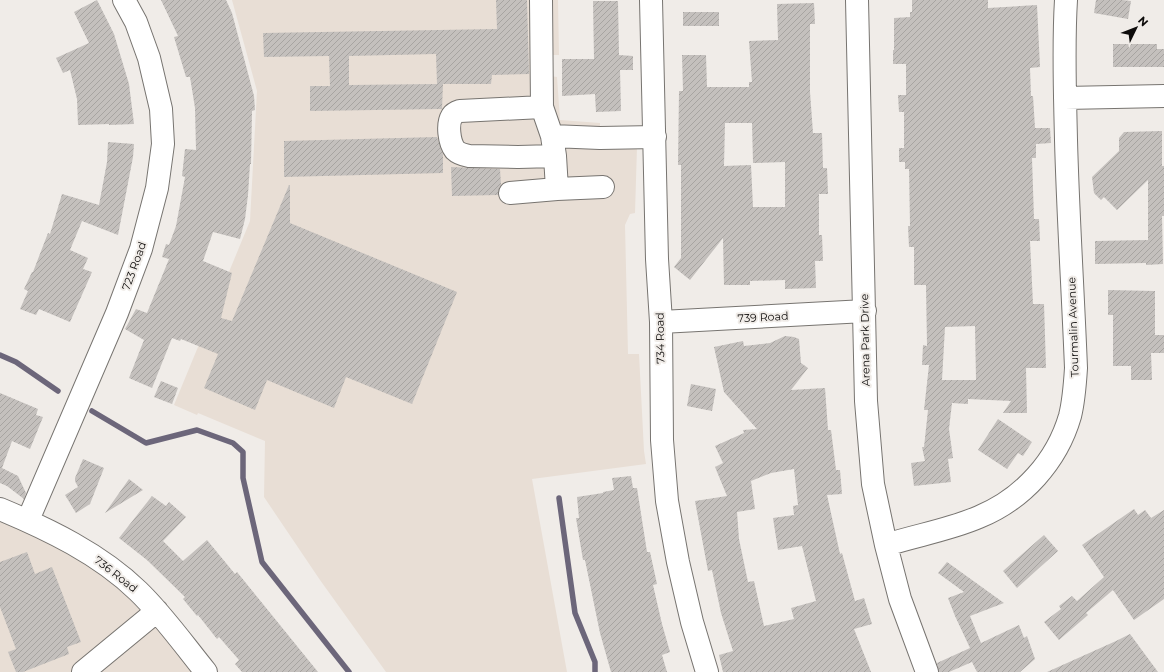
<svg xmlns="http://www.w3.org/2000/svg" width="1164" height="672" viewBox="0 0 1164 672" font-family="Montserrat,sans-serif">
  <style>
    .built { fill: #e8ded5 }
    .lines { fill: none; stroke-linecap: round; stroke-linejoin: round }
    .stream { stroke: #6c667a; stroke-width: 5.5 }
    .building { fill: url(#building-hatch); fill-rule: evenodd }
    .minor-casing { stroke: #777470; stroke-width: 24 }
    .minor { stroke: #fff; stroke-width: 22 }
    .labels { text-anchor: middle; stroke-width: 4; stroke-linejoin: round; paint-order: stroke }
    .street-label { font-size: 11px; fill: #0d0b0a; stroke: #f0ece8 }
  </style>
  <defs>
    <pattern id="building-hatch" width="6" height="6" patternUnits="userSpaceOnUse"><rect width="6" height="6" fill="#c4c0bd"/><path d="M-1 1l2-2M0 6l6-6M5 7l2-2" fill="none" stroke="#a7a4a1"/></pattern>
  </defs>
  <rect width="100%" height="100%" fill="#f0ece8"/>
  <path class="built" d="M 232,0 L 558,0 L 559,55 L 550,55 L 550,76 L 557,77 L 560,120 L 600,123 L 600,138 L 637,147 L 635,213 L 630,214 L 625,225 L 628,354 L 639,354 L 644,451 L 646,464 L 532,479 L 567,672 L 386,672 L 320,580 L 264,497 L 265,441 L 198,413 L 197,415 L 174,405 L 250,221 L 257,91 Z
    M 0,509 L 77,545 L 207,672 L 0,672 Z"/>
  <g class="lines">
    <path class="stream" d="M 0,355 L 16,362 L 58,391
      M 92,411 L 146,443 L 197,430 L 233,443 L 243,452 L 243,478 L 262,562 L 349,672
      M 559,498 L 575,613 L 595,662 L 595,672"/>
  </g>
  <path class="building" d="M 97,0 L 114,34 L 129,84 L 134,124 L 109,125 L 109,124 L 78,125 L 77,99 L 70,70 L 63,73 L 56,58 L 89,43 L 74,12 Z
    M 161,0 L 226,0 L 232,13 L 254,96 L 255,110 L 252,111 L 251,164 L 250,164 L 248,195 L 245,219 L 240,239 L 213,232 L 203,261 L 232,273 L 221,318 L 232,321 L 289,185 L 290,185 L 290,223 L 457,292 L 412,404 L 346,377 L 334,408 L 267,380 L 255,410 L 204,388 L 218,354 L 181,339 L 180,341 L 172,338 L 152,388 L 129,378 L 144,340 L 125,329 L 136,309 L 147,313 L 169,259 L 162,257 L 166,244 L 169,245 L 176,226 L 185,177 L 182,176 L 185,149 L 196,150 L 195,108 L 190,77 L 186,77 L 174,37 L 178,36 Z
    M 496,0 L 527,0 L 529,74 L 492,75 L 491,84 L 443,84 L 442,109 L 310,111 L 310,86 L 330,86 L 329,56 L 264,57 L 263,33 L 497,29 ZM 436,54 L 437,84 L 349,85 L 349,56 Z
    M 912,0 L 988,0 L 988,8 L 1037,5 L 1040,67 L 1030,68 L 1031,96 L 1033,96 L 1035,128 L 1050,128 L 1051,143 L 1036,144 L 1036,158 L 1032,158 L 1034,219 L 1039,219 L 1040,241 L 1030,241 L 1033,304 L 1044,304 L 1046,368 L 1026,368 L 1027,413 L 1003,413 L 1011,401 L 968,399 L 968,404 L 952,403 L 949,429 L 953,458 L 948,459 L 951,482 L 914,486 L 911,463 L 925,461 L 922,447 L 924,447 L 928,410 L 924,410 L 929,365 L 922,365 L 923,345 L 927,346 L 926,285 L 914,285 L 914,247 L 909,247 L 908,226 L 910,226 L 909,169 L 905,169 L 905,162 L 899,162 L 899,148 L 904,148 L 904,112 L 899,112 L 898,95 L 906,95 L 906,64 L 893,64 L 893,50 L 894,50 L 894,18 L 910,17 L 910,12 L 912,12 ZM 975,326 L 976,380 L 942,380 L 945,327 Z
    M 1096,0 L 1122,0 L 1131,1 L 1128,19 L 1094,13 Z
    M 593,1 L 618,1 L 619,55 L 633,56 L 633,70 L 620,70 L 621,111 L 596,112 L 595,94 L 562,96 L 562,59 L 594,59 Z
    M 814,3 L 815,24 L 810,24 L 810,92 L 813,133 L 822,133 L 823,168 L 827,168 L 828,194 L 819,194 L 819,235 L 822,235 L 823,261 L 815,261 L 816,288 L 785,289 L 785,280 L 750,281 L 750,285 L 724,285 L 723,238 L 690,280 L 674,267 L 681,258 L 681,165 L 678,165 L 679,91 L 683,91 L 682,55 L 706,55 L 707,87 L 749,87 L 749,82 L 752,82 L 749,41 L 778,40 L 777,4 ZM 725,123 L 752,123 L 753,163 L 785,162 L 785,207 L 753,207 L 751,165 L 724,166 Z
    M 683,12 L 719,12 L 719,26 L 683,26 Z
    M 1113,44 L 1157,44 L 1157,49 L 1164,49 L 1164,67 L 1113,67 Z
    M 1162,131 L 1162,166 L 1164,166 L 1164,216 L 1162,216 L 1163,264 L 1146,265 L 1146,263 L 1095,264 L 1095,241 L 1148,240 L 1148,180 L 1117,210 L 1104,197 L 1101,200 L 1094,193 L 1092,177 L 1119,151 L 1119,138 L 1124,132 Z
    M 437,137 L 443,155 L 443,173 L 284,177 L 284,141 Z
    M 108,142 L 134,144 L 133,157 L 118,235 L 82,221 L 70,250 L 88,258 L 83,269 L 92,272 L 70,322 L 39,309 L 36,315 L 20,309 L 28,291 L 24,289 L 32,272 L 33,272 L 48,233 L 50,234 L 62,194 L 99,205 L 107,162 Z
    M 451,167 L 500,169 L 501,185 L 499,188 L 498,195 L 452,196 Z
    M 1108,290 L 1155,291 L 1155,335 L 1164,335 L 1164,353 L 1151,353 L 1152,380 L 1131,380 L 1131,366 L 1113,366 L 1113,315 L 1108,315 Z
    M 785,336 L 794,337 L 799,339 L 801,363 L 808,368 L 791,390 L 825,388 L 828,430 L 831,430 L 836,470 L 840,470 L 842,494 L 827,495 L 840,554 L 842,553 L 855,601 L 864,598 L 872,624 L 854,629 L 871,672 L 723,672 L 719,655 L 733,651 L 721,613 L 712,570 L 708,571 L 695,501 L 727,496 L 715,467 L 723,463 L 715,446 L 744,433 L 743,430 L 757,429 L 724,392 L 714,347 L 743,341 L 744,346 L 770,343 ZM 794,469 L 798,505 L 793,506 L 794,515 L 773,518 L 778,550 L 802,546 L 816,601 L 791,608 L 794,619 L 764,626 L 754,581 L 748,582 L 739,539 L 737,512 L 755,509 L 751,481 L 771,473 Z
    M 161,381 L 178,388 L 172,404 L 154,397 Z
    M 691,384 L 716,389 L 712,411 L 687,406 Z
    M 0,393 L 38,409 L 36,415 L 43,417 L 30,449 L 12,441 L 2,468 L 18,476 L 26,493 L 24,499 L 7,486 L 0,483 Z
    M 998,419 L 1032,442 L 1023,456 L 1018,453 L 1007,469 L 978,450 Z
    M 83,459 L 104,468 L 90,504 L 76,513 L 65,495 L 78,487 L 75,481 L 75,478 Z
    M 631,476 L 633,488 L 637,488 L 647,552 L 650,552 L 657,584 L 653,585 L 662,624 L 670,652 L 662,655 L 667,672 L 611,672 L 600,633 L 585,560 L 583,560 L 576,518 L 579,518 L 577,497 L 603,493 L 603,492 L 614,490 L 612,478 Z
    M 129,479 L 143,490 L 105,513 Z
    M 152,496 L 166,506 L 169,502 L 186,517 L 163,541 L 183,561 L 207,540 L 235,574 L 237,572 L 318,672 L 242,672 L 235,664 L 239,660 L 219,637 L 217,639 L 198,615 L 197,616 L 183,599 L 185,597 L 147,560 L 119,538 Z
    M 1134,509 L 1138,515 L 1145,510 L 1151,518 L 1164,510 L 1164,599 L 1134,620 L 1113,590 L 1086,613 L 1088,615 L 1059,640 L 1044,622 L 1061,609 L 1059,606 L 1072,596 L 1077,601 L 1104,577 L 1082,545 Z
    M 1044,535 L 1058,551 L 1017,588 L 1003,571 Z
    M 27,552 L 35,574 L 52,567 L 81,642 L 67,647 L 69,654 L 23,672 L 16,672 L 8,652 L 16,649 L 0,607 L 0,562 Z
    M 947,562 L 1004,603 L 970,616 L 981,643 L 1019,625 L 1024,638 L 1027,636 L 1035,659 L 1020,672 L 977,672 L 972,662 L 949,672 L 939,672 L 937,663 L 970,648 L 955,616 L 948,598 L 964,592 L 938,573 Z
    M 1130,634 L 1158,672 L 1047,672 L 1116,641 Z"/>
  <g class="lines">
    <g class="minor-casing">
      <path id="minor" d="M 541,0 L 542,107 L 552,136 L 555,156 L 557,189 L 603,187
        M 651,0 L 657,259 L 661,322 L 662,440 L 667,501 L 678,562 L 692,622 L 707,672
        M 857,0 L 866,401 L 873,484 L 886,545 L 900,599 L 927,672
        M 1065,98 L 1164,96
        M 542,107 L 460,111 C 457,112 454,113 452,116 C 447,124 449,142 455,150 C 459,154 464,155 469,156 L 518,157 L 555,156
        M 552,136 L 600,138 L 655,137
        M 510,193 L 557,189
        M 661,322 L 865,311
        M 0,509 C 48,529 100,554 138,591 C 163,615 184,645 206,672
        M 28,520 L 117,313 L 141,249 L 157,188 L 163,144 L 161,109 L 149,58 L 136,22 L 124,0
        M 886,545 C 917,535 949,530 979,517 C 1023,499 1057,461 1070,416 C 1074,400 1075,384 1076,368 C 1073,292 1068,216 1066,140 C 1065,93 1063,47 1066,0
        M 83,672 L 157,611"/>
    </g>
    <use href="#minor" class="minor"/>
  </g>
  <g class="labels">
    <g class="street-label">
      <text transform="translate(134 266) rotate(-70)" y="4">723 Road</text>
      <text transform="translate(763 317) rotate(-3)" y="4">739 Road</text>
      <text transform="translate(1073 327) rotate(-92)" y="4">Tourmalin Avenue</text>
      <text transform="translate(660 338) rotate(-91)" y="4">734 Road</text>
      <text transform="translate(865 340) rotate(-91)" y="4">Arena Park Drive</text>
      <text transform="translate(116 574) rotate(38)" y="4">736 Road</text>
    </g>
  </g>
  <g transform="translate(1136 28) rotate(47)" stroke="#f0ece8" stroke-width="3" paint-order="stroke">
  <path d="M0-3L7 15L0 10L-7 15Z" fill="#0d0b0a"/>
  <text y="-6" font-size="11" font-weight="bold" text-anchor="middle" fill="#0d0b0a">N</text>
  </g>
</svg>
